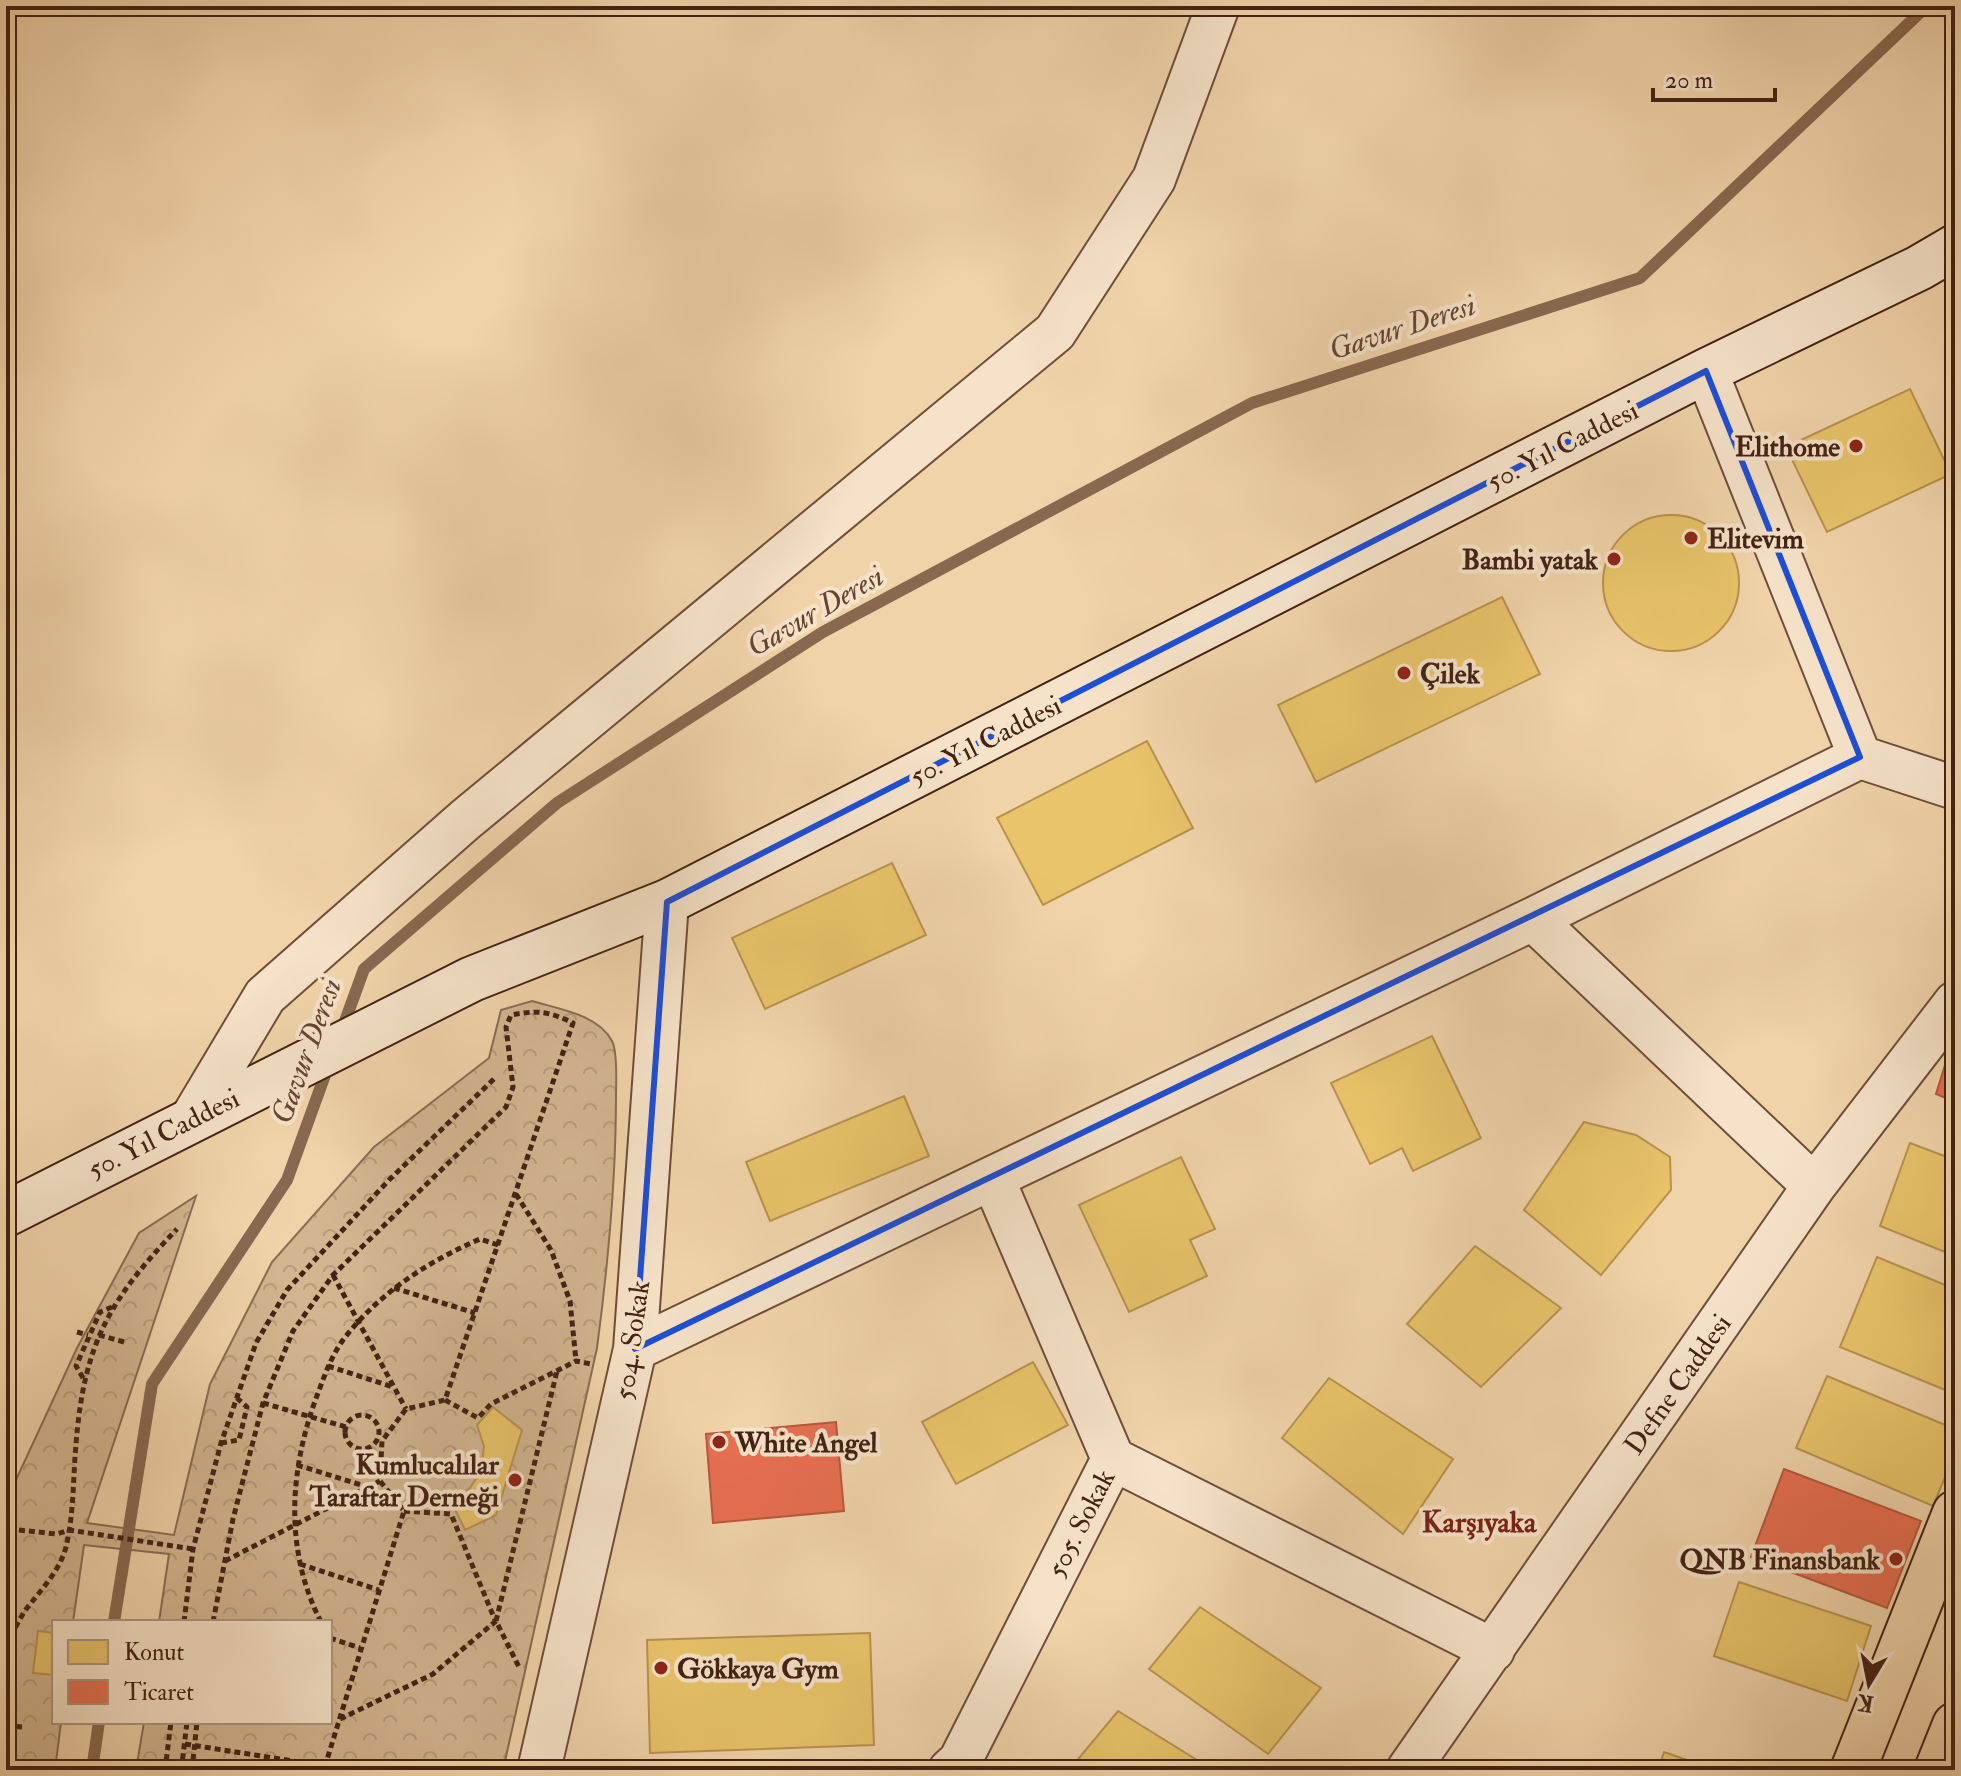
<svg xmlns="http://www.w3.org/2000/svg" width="1961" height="1776" viewBox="0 0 1961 1776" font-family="'IM FELL Double Pica',serif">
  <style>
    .park { fill: url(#park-crowns); stroke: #8a6c52; stroke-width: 2 }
    .homes { fill: #e9c46a; stroke: #b79350; stroke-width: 2 }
    .shops { fill: #e76f51; stroke: #b6583e; stroke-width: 2 }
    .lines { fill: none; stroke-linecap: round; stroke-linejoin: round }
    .stream { stroke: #88684f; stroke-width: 12 }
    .street-casing { stroke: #6e4e39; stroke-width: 46 }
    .secondary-casing { stroke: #422213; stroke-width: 48 }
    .highway-casing { stroke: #422213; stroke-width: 48 }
    .path { stroke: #422213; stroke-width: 5; stroke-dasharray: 6 4; stroke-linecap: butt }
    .street { stroke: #f6e2c8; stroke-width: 42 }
    .secondary { stroke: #f6e2c8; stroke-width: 44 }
    .highway { stroke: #f1d3aa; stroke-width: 44 }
    .marked { fill: none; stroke: #1d4ed8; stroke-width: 6; stroke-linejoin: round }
    .poi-dot { fill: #8f2418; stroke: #f6e2c8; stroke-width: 3 }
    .labels { text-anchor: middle; stroke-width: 8; stroke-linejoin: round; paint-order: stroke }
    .street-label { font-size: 28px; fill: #422213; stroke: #f6e2c8 }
    .poi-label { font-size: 28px; font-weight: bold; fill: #422213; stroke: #f6e2c8; text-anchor: end }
    .water-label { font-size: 30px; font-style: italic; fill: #654531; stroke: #f6e2c8 }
    .neighbourhood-label { font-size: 30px; font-weight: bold; fill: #7a1f14; stroke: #f6e2c8 }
  </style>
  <defs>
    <pattern id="park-crowns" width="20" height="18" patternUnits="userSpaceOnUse" patternTransform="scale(2)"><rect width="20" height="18" fill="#d3b590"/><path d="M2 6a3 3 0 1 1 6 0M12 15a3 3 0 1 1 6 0" fill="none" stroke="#b69b7b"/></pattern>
  </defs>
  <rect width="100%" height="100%" fill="#f1d3aa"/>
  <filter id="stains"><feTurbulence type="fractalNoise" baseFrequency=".0025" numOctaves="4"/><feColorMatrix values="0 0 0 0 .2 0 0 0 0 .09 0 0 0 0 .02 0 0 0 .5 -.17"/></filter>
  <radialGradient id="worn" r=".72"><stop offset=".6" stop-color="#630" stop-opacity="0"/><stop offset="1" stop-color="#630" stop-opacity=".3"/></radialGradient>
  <path class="park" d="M 532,1001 C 558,1009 598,1014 612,1041 C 618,1052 616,1083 616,1096 C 616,1180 608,1265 597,1348 L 503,1770 L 231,1770 L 205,1766 L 204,1770 L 136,1770 L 144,1722 L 330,1722 L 330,1622 L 159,1622 L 169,1554 L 84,1545 L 73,1622 L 54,1622 L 54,1722 L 61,1722 L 55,1770 L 6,1770 L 6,1505 L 9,1495 L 77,1348 L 139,1233 L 196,1196 L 87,1523 L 174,1535 L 210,1384 L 272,1262 L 374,1147 L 489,1058 L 501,1010 Z"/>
  <path class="homes" d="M 1910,389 L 1951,474 L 1827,532 L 1786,447 Z
    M1603 583a68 68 0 1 1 136 0a68 68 0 1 1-136 0Z
    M 1502,597 L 1540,674 L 1316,782 L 1278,705 Z
    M 1147,741 L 1193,828 L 1043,905 L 997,818 Z
    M 892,863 L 926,935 L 765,1009 L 732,938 Z
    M 1432,1036 L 1481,1138 L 1413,1171 L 1402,1148 L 1370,1164 L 1331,1083 Z
    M 904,1096 L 929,1156 L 770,1221 L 746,1162 Z
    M 1584,1122 L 1636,1135 L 1670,1157 L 1671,1190 L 1601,1275 L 1524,1210 Z
    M 1910,1143 L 1955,1160 L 1955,1256 L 1880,1226 Z
    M 1181,1157 L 1215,1229 L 1190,1240 L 1207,1276 L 1129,1312 L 1079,1205 Z
    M 1475,1246 L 1561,1308 L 1481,1387 L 1407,1324 Z
    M 1877,1257 L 1955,1289 L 1955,1394 L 1840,1347 Z
    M 1033,1362 L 1068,1425 L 956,1484 L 922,1422 Z
    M 1827,1376 L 1955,1429 L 1955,1453 L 1933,1506 L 1796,1448 Z
    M 1329,1378 L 1453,1459 L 1403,1534 L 1282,1438 Z
    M 493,1407 L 522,1430 L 496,1515 L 465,1530 L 452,1503 L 470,1488 L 481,1471 L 484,1446 L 477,1425 Z
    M 1739,1582 L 1871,1626 L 1847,1701 L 1714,1656 Z
    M 1200,1607 L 1321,1688 L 1268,1754 L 1149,1669 Z
    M 38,1631 L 54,1633 L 54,1675 L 33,1673 Z
    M 870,1633 L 874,1745 L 650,1753 L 647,1640 Z
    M 1118,1711 L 1213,1770 L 1069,1770 Z
    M 1664,1752 L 1716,1770 L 1658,1770 Z"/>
  <path class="shops" d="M 1955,1033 L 1955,1102 L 1936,1094 Z
    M 836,1422 L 844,1511 L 713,1523 L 706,1434 Z
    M 1784,1469 L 1921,1521 L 1887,1608 L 1751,1557 Z"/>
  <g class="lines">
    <path class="stream" d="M 341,1032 L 364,969 L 557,803 L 823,632 L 1252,403 L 1640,278 L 1927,6
      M 114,1622 L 152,1384 L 287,1180 L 329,1064
      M 92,1770 L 99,1722"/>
    <g class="street-casing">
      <path id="street" d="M 1706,371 L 1860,757
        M 1533,919 L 1814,1186
        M 192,1118 L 265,996 L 465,820 L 1055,332 L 1154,179 L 1218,6
        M 635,1349 L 1533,919 L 1860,757 L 1955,788
        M 1113,1459 L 1493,1650
        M 539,1770 L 635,1349 L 667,902
        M 950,1770 L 960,1761 L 1113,1459 L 993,1179
        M 1408,1770 L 1814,1186 L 1955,1003"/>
    </g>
    <g class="secondary-casing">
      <path id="secondary" d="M 6,1214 L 472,979 L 667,902 L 1706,371 L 1919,268 L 1955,247"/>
    </g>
    <g class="highway-casing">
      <path id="highway" d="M 1853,1770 L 1955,1513
        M 1937,1770 L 1955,1725"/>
    </g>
    <path class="path" d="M 516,1194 L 551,1250 L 570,1301 L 576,1361
      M 333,1275 L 406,1409
      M 394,1288 L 475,1313
      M 77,1332 L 88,1335
      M 99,1335 L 124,1342
      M 328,1366 L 393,1387
      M 83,1378 L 76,1366 L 100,1312 L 112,1307
      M 445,1400 L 478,1418 L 491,1404 L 576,1361 L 591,1364
      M 263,1403 L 346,1427
      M345 1432a17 17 0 1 1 34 0a17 17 0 1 1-34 0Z
      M 221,1443 L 239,1440 L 247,1407 L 237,1398
      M 297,1465 L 368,1487
      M 404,1511 L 451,1514 L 495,1620
      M 9,1529 L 57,1534 L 69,1530 L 193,1549
      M 225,1561 L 380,1481
      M 300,1564 L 379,1590
      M 496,1621 L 557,1371
      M 184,1622 L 193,1549 L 221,1443 L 256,1343 L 287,1290 L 389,1180 L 495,1078
      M 213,1622 L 233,1519 L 263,1403 L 293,1331 L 333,1275 L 506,1107 L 513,1087 L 506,1027 L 511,1015 C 538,1010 548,1011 573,1023 L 445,1400 L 406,1409 L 382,1441 L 380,1481 L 404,1511 L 325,1766
      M 321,1622 C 285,1552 289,1474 315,1401 C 323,1380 330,1358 343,1340 C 379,1293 427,1262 480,1239 L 498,1245
      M 330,1638 L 360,1648
      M 6,1645 C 13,1633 19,1619 27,1608 C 42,1589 60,1570 66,1547 C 74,1514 73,1477 76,1444 C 84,1344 109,1300 177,1229
      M 340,1719 L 433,1674 L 496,1621 L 519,1667
      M 6,1726 L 23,1727
      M 185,1744 L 350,1770
      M 165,1770 L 171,1722
      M 168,1770 L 182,1764 L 187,1722
      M 192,1770 L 197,1722"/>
    <use href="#street" class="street"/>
    <use href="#secondary" class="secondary"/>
    <use href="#highway" class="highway"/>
  </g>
  <path class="marked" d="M 1706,371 L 1860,757 L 635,1349 L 667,902 Z"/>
  <g class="poi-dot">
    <circle cx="1856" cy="446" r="8"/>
    <circle cx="1691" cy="538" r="8"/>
    <circle cx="1614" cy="559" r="8"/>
    <circle cx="1404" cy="673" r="8"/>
    <circle cx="719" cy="1442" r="8"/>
    <circle cx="515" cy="1480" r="8"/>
    <circle cx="1896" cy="1559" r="8"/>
    <circle cx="661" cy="1668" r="8"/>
  </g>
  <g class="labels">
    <g class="street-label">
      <text transform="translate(1562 445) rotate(-27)" y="10">50. Yıl Caddesi</text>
      <text transform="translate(985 740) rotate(-27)" y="10">50. Yıl Caddesi</text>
      <text transform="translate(163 1133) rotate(-27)" y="10">50. Yıl Caddesi</text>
      <text transform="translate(631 1340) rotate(-82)" y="10">504. Sokak</text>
      <text transform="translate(1677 1384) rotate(-55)" y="10">Defne Caddesi</text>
      <text transform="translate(1080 1523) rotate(-63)" y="10">505. Sokak</text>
    </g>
    <g class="poi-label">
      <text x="1840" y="456">Elithome</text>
      <text x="1707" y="548" text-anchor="start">Elitevim</text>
      <text x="1598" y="569">Bambi yatak</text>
      <text x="1420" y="683" text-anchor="start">Çilek</text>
      <text x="735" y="1452" text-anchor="start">White Angel</text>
      <text x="499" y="1474">Kumlucalılar<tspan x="499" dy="32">Taraftar Derneği</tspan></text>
      <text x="1880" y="1569">QNB Finansbank</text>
      <text x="677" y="1678" text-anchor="start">Gökkaya Gym</text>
    </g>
    <g class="water-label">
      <text transform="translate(1402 327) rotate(-18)" y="10">Gavur Deresi</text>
      <text transform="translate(815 611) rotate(-30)" y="10">Gavur Deresi</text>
      <text transform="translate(306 1051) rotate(-70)" y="10">Gavur Deresi</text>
    </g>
    <g class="neighbourhood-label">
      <text x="1479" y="1532">Karşıyaka</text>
    </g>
  </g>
  <rect width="1961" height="1776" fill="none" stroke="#f1d3aa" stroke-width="32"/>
  <rect x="8" y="8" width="1945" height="1760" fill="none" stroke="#422213" stroke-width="4"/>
  <rect x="16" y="16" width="1929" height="1744" fill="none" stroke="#422213" stroke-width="2"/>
  <rect x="52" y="1620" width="280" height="104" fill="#f6e2c8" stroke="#ae9580" stroke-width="2"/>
  <rect x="68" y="1640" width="40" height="24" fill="#e9c46a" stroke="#ae9580" stroke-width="2"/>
  <text x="124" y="1660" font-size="24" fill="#422213">Konut</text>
  <rect x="68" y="1680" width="40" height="24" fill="#e76f51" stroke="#ae9580" stroke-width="2"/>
  <text x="124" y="1700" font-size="24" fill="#422213">Ticaret</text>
  <g transform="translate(1869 1684) rotate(190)" stroke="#f6e2c8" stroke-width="6" paint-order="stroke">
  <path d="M0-6L14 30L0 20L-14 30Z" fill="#422213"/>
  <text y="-12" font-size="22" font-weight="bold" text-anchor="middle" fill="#422213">K</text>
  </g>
  <path d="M1653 88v12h122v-12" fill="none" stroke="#422213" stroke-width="4"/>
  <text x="1665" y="88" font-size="24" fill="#422213" stroke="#f6e2c8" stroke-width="6" paint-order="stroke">20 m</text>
  <rect width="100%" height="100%" filter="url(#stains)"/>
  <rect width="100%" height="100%" fill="url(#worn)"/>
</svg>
